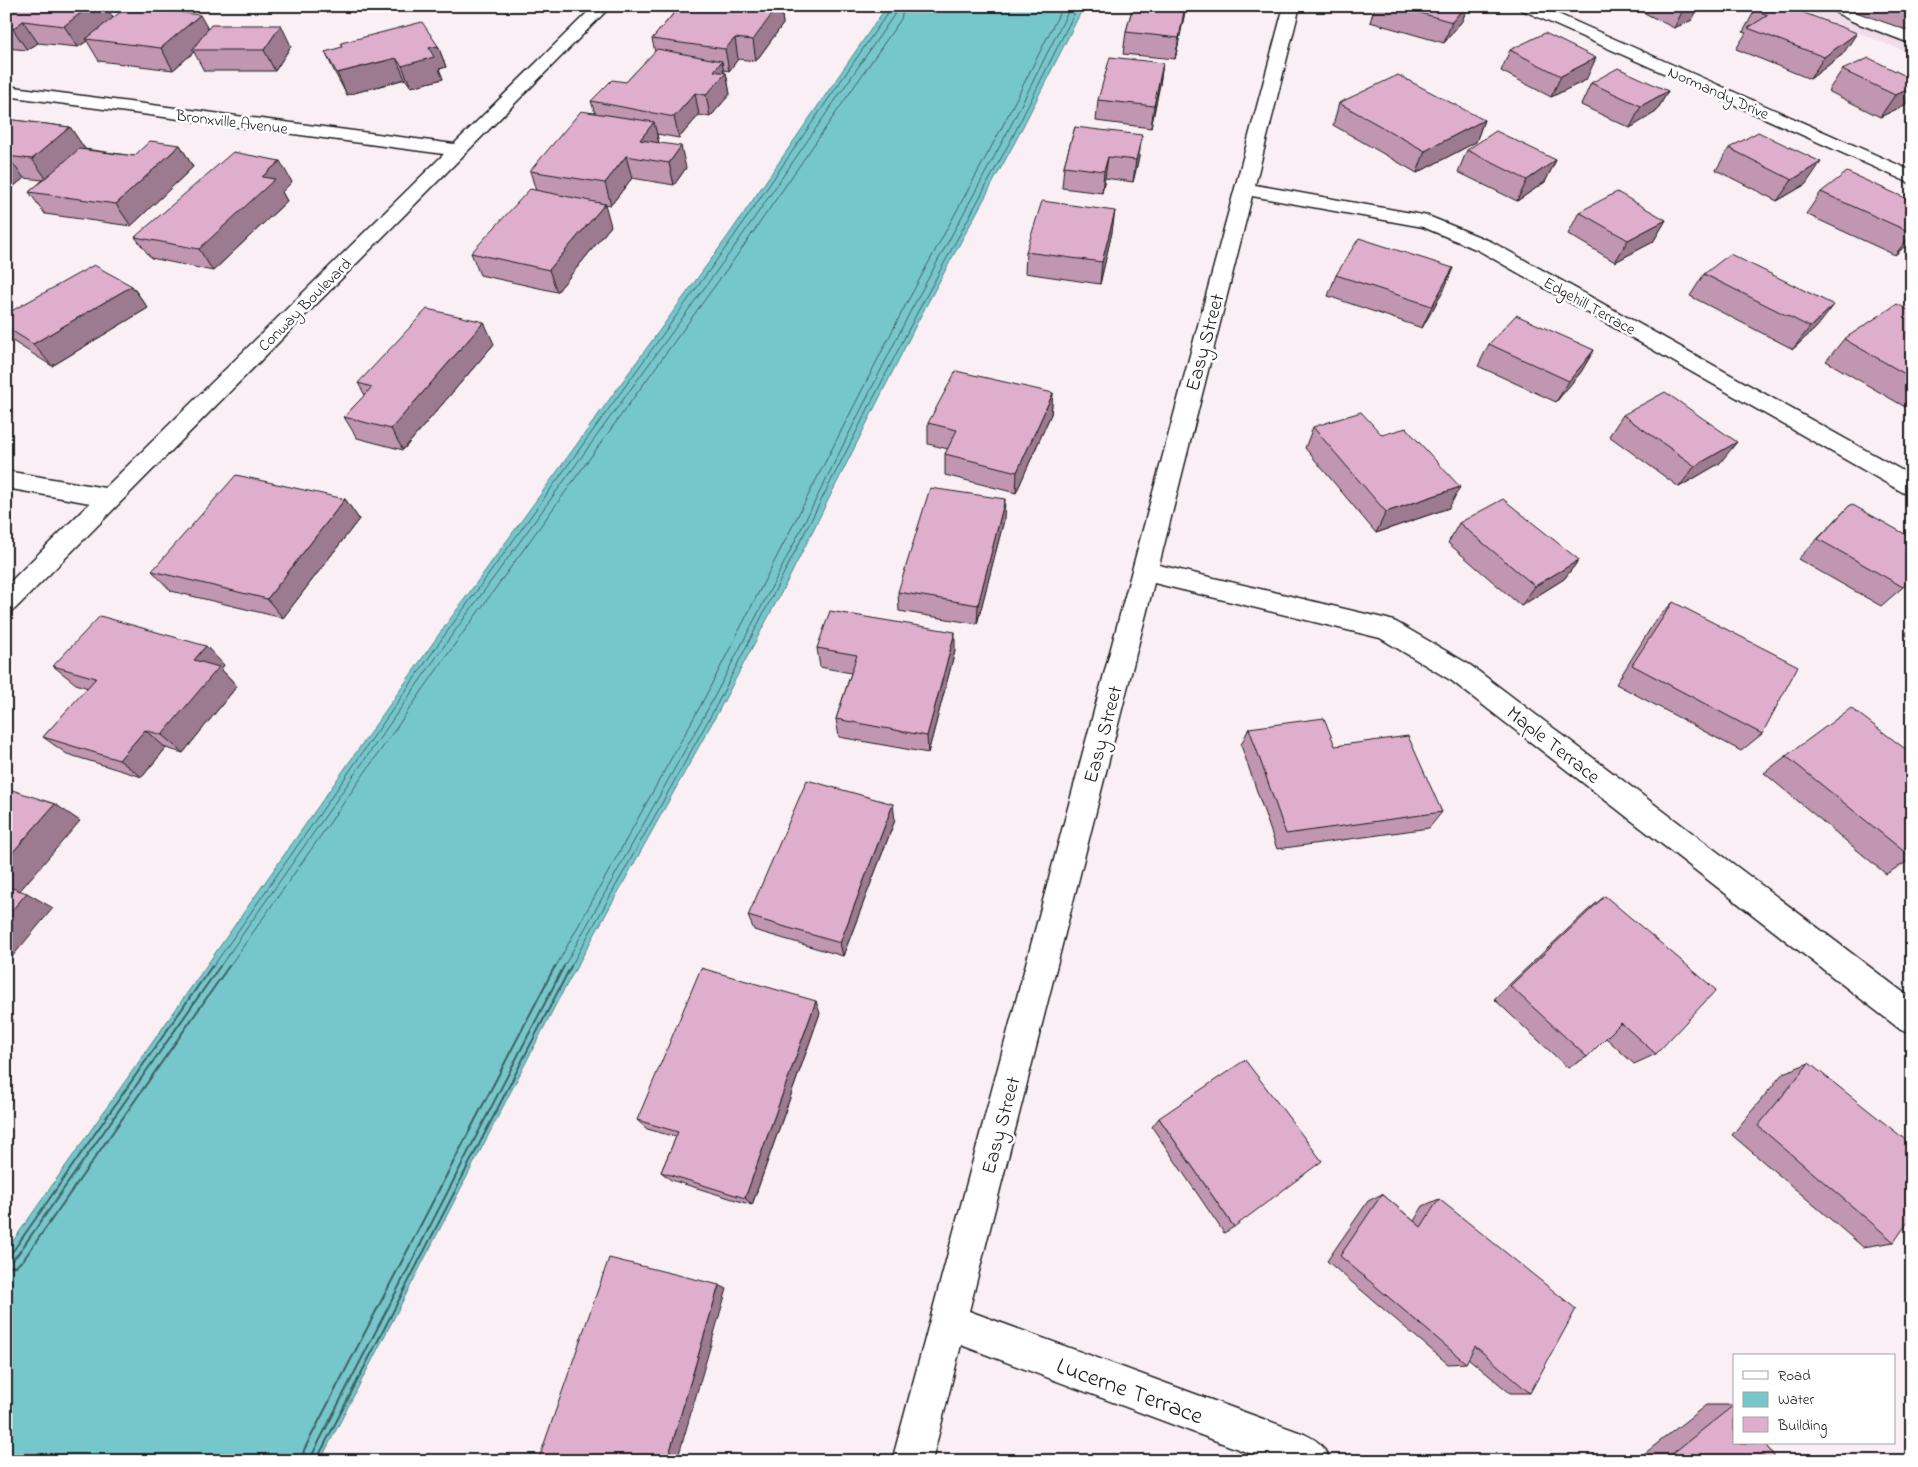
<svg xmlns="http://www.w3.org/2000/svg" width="1918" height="1467" viewBox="0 0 1918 1467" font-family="'Indie Flower',sans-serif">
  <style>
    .built { fill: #f1dce9 }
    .water { fill: #76c7cc; stroke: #528386 }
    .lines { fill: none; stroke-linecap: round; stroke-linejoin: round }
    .shore-far1 { stroke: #406062; stroke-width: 1 }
    .shore { stroke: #406062; stroke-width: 2 }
    .minor-casing { stroke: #1c1c1c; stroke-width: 3 }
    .minor { fill: #fff; fill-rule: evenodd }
    .wall { fill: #c096b0; stroke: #1c1c1c }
    .shaded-wall { fill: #9c7a90; stroke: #1c1c1c }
    .building { fill: #dfaecd; stroke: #1c1c1c }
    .labels { text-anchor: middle; stroke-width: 5; stroke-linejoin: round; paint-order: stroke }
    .far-street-label { font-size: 16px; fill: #1c1c1c; stroke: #fff }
    .street-label { font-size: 20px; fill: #1c1c1c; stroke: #fff }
    .near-street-label { font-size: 24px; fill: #1c1c1c; stroke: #fff }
  </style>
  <rect width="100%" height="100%" fill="#f9eff5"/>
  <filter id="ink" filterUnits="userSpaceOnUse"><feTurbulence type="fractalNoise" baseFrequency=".02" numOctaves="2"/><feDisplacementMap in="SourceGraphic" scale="10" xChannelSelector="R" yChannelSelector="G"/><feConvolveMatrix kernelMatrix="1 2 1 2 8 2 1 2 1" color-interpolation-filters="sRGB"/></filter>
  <g filter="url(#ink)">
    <path class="built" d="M 1792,6 L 1912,6 L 1912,54 Z"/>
    <path class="water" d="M 887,6 L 1084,6 L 1016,140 L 920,317 L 790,576 L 718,712 L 556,1004 L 320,1461 L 6,1461 L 6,1251 L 440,633 L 728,236 Z"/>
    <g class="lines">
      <path class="shore-far1" d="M 212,968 L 444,636 L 732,239 L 889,11 L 890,6
        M 219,968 L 449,639 L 737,243 L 894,15 L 897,6
        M 228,968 L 455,644 L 743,247 L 901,19 L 904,6
        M 555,968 L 702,703 L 904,308 L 1000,131 L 1063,6
        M 563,968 L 709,707 L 780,571 L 910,312 L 1006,135 L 1071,6
        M 570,968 L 714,710 L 916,315 L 1012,138 L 1078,6"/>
      <path class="shore" d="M 6,1253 L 13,1251 L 212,966
        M 6,1260 L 13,1259 L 18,1254 L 220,966
        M 6,1267 L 16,1266 L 24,1259 L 229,966
        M 302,1461 L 304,1450 L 555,966
        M 309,1461 L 564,966
        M 316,1461 L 571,966"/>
      <g class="minor-casing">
        <path id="minor" d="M 594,6 L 611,6 L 15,609 L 6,612 L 6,586 L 90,503 L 6,488 L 6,471 L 105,488 L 444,154 L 6,96 L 6,86 L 454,144 Z
          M 1284,6 L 1300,6 L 1255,185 L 1428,216 L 1492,242 L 1912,476 L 1912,495 L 1904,493 L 1478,250 L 1423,227 L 1252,196 L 1159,565 L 1387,619 L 1396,622 L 1470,665 L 1912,999 L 1912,1035 L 1901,1030 L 1452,681 L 1380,638 L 1154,583 L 969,1311 L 1304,1434 C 1319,1441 1324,1446 1330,1461 L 1270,1461 L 961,1345 L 932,1461 L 892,1461 Z
          M 1518,6 L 1540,6 L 1912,171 L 1912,184 L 1520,9 Z
          M 1827,6 L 1848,6 L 1912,33 L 1912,44 L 1852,21 L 1829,9 Z"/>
      </g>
      <use href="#minor" class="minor"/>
    </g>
    <path class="wall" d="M 6,6 L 106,6 L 113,18 L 208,29 L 291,46 L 275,71 L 204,71 L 194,52 L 173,70 L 99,61 L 87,41 L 78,47 L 38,43 L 27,50 L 6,48 Z
      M 680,6 L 781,6 L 783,24 L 756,61 L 738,59 L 729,71 L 724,70 L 724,72 L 726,73 L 730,94 L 710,117 L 699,115 L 679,138 L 657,134 L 659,143 L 686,168 L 674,185 L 632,178 L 611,205 L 592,202 L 611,226 L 557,292 L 480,275 L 471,253 L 536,191 L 530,171 L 595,113 L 591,101 L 626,82 L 655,52 L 652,39 Z
      M 1133,6 L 1186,6 L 1175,59 L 1123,54 L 1126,32 Z
      M 1375,6 L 1468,6 L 1462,21 L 1444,43 L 1370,22 Z
      M 1631,6 L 1699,6 L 1692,20 L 1674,28 Z
      M 1761,6 L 1843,54 L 1810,79 L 1736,49 L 1746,33 L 1743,32 L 1755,10 Z
      M 1856,6 L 1912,6 L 1912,32 L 1853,11 Z
      M 438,46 L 446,67 L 439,69 L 443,79 L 411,87 L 405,79 L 347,95 L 335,73 L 325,52 Z
      M 1510,50 L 1586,80 L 1551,97 L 1501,71 Z
      M 1163,63 L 1160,84 L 1151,128 L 1096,121 L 1098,100 Z
      M 1842,70 L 1912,79 L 1912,96 L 1905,105 L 1880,117 L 1828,91 Z
      M 1591,83 L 1668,91 L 1656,112 L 1630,128 L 1581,105 Z
      M 1339,103 L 1484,120 L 1476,142 L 1417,173 L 1333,125 Z
      M 6,119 L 70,127 L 85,149 L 134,156 L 180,145 L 193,167 L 131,226 L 45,214 L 29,192 L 43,180 L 24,178 L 9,190 L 6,190 Z
      M 1075,127 L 1139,157 L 1133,182 L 1105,178 L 1102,193 L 1062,188 L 1064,166 Z
      M 1729,148 L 1806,184 L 1777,201 L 1716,170 Z
      M 1467,150 L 1556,160 L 1545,182 L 1517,201 L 1458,172 Z
      M 292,182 L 282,192 L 287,201 L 213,271 L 151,258 L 135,237 Z
      M 1821,192 L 1912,201 L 1912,240 L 1895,255 L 1806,214 Z
      M 1579,212 L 1666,220 L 1653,242 L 1615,262 L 1568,234 Z
      M 1112,232 L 1100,284 L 1025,273 L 1026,252 Z
      M 1704,274 L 1817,327 L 1793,349 L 1690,296 Z
      M 1336,275 L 1444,290 L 1422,328 L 1328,296 Z
      M 132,286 L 148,308 L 52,366 L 14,342 L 6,333 L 6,314 Z
      M 1912,312 L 1912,411 L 1826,361 L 1844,339 Z
      M 494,344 L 403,450 L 357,438 L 344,417 L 365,395 L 358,383 Z
      M 1489,344 L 1594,350 L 1581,372 L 1556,402 L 1478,366 Z
      M 1053,393 L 1051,414 L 1016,493 L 945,475 L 945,454 L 948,449 L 928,444 L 928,423 Z
      M 1623,415 L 1720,463 L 1679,487 L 1609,436 Z
      M 1313,427 L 1449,508 L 1376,533 L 1305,448 Z
      M 345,499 L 359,519 L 283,618 L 171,591 L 152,571 Z
      M 1851,504 L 1903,587 L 1881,606 L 1798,559 Z
      M 1004,520 L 977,624 L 899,611 L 898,592 Z
      M 1459,523 L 1579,560 L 1564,579 L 1521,606 L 1448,543 Z
      M 1673,602 L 1762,734 L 1741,751 L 1616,684 L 1655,621 Z
      M 1912,628 L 1912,639 L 1905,634 Z
      M 817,648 L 955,651 L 928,753 L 839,737 L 836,719 L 851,673 L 820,667 Z
      M 224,665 L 221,669 L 237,686 L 183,753 L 166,748 L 142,777 L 67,754 L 43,737 L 88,688 L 76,684 L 53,666 Z
      M 1249,728 L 1335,746 L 1442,812 L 1429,828 L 1277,849 L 1241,745 Z
      M 1912,754 L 1912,859 L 1886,874 L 1764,773 L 1786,756 Z
      M 895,820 L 843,956 L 754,930 L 748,916 Z
      M 1605,896 L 1656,1054 L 1634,1064 L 1606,1038 L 1587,1057 L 1568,1068 L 1494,999 L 1587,911 Z
      M 820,1013 L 752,1205 L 671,1180 L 661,1172 L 676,1137 L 647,1129 L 637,1120 Z
      M 1809,1063 L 1894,1242 L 1863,1247 L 1732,1135 L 1783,1073 Z
      M 1159,1118 L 1234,1227 L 1224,1233 L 1152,1127 Z
      M 1382,1194 L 1414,1221 L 1423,1206 L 1439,1199 L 1530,1393 L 1510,1393 L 1468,1358 L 1466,1363 L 1448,1364 L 1327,1261 L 1368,1201 Z
      M 1706,1405 L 1734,1405 L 1778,1461 L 1635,1461 Z"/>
    <path class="shaded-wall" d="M 90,6 L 106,6 L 114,20 L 86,39 L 87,41 L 78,47 L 64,26 Z
      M 772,6 L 781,6 L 783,24 L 756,61 L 753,40 Z
      M 1185,6 L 1184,17 L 1175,59 L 1179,38 Z
      M 1465,6 L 1468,6 L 1462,21 L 1444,43 L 1452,22 Z
      M 1685,6 L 1699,6 L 1692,20 L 1674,28 Z
      M 200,15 L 212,36 L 192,50 L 194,52 L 173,70 L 161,48 Z
      M 23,21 L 38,43 L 27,50 L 13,29 Z
      M 281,25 L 291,46 L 275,71 L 264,50 Z
      M 1857,33 L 1843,54 L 1810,79 L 1824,57 Z
      M 735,38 L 738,59 L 729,71 L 725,49 Z
      M 438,46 L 446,67 L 439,69 L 443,79 L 411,87 L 402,66 L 429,48 Z
      M 396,58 L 405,79 L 347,95 L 337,73 Z
      M 1596,58 L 1586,80 L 1551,97 L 1561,76 Z
      M 722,61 L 724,74 L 726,73 L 730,94 L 710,117 L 706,95 L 714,71 Z
      M 1163,63 L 1160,84 L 1151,128 L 1154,106 Z
      M 1912,88 L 1912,96 L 1905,105 L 1880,117 L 1895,95 Z
      M 1668,91 L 1656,112 L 1630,128 L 1641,106 Z
      M 695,93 L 699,115 L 679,138 L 674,117 Z
      M 1484,120 L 1476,142 L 1417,173 L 1425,151 Z
      M 654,122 L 659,144 L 640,140 Z
      M 70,127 L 85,149 L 48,181 L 32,159 Z
      M 1142,135 L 1139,157 L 1133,182 L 1136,160 Z
      M 180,145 L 193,167 L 131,226 L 116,204 Z
      M 681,146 L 686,168 L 674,185 L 669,163 Z
      M 7,156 L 24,178 L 9,190 L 6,187 L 6,157 Z
      M 626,156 L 632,178 L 611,205 L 605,183 Z
      M 1108,157 L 1105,178 L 1102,193 L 1104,171 Z
      M 1556,160 L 1545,182 L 1517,201 L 1527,180 Z
      M 280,161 L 292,182 L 282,192 L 287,201 L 213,271 L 199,249 L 262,177 Z
      M 1821,162 L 1806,184 L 1777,201 L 1792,180 Z
      M 605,204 L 611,226 L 557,292 L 549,270 Z
      M 1115,211 L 1112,232 L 1100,284 L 1102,262 Z
      M 1666,220 L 1653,242 L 1615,262 L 1628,240 Z
      M 1912,233 L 1912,240 L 1895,255 Z
      M 1453,268 L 1444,290 L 1422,328 L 1432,306 Z
      M 132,286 L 148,308 L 52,366 L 33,344 Z
      M 1834,305 L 1817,327 L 1793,349 L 1810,327 Z
      M 484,322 L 494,344 L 403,450 L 391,429 Z
      M 1594,350 L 1581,372 L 1556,402 L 1569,381 Z
      M 1053,393 L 1051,414 L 1016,493 L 1017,472 Z
      M 1737,442 L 1720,463 L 1679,487 L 1695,466 Z
      M 1460,487 L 1449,508 L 1376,533 L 1386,512 Z
      M 345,499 L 359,519 L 283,618 L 267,599 Z
      M 1005,499 L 1004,520 L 977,624 L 978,605 Z
      M 1579,560 L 1564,579 L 1521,606 L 1535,586 Z
      M 955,632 L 955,651 L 928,753 L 927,736 Z
      M 206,646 L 224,665 L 221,669 L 237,686 L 183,753 L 162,735 L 194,660 Z
      M 145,730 L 166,748 L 142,777 L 119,760 Z
      M 55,804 L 80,821 L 17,894 L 6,889 L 6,860 Z
      M 893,804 L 895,820 L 843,956 L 840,943 Z
      M 27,893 L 53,908 L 6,964 L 6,917 Z
      M 816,1001 L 820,1013 L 752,1205 L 745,1198 Z
      M 719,1285 L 727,1289 L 677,1461 L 667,1461 Z"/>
    <path class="building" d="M 6,6 L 90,6 L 64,26 L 23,21 L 13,29 L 6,28 Z
      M 128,6 L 200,15 L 161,48 L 86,39 Z
      M 680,6 L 778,6 L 753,40 L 735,38 L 725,49 L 652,39 Z
      M 1133,6 L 1185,6 L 1179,38 L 1126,32 Z
      M 1396,6 L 1465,6 L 1452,22 Z
      M 1761,6 L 1786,6 L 1857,33 L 1824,57 L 1748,28 L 1768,15 L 1755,10 Z
      M 422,22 L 438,46 L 429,48 L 434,57 L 402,66 L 396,58 L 337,73 L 325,52 L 342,47 L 341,43 Z
      M 211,25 L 281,25 L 264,50 L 192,50 Z
      M 1545,33 L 1596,58 L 1561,76 L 1510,50 Z
      M 657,49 L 722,61 L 714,71 L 726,73 L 706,95 L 695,93 L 674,117 L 591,101 L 612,80 L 626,82 Z
      M 1110,57 L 1163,63 L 1154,106 L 1098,100 Z
      M 1869,58 L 1912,79 L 1912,88 L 1895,95 L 1842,70 Z
      M 1618,68 L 1668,91 L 1641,106 L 1591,83 Z
      M 1398,75 L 1484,120 L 1425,151 L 1339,103 Z
      M 581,111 L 654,122 L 640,140 L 681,146 L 669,163 L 626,156 L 605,183 L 530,171 Z
      M 6,119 L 70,127 L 32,159 L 7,156 L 6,157 Z
      M 1075,127 L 1142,135 L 1136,160 L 1108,157 L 1104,171 L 1064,166 Z
      M 1496,131 L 1556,160 L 1527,180 L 1467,150 Z
      M 1758,132 L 1821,162 L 1792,180 L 1729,148 Z
      M 150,141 L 180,145 L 116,204 L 29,192 L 79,149 L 134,156 Z
      M 233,152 L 280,161 L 262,177 L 275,179 L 199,249 L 135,237 Z
      M 1847,172 L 1912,201 L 1912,233 L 1821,192 Z
      M 530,189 L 605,204 L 549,270 L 471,253 Z
      M 1617,192 L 1666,220 L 1628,240 L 1579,212 Z
      M 1042,201 L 1115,211 L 1102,262 L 1026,252 Z
      M 1359,238 L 1453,268 L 1432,306 L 1336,275 Z
      M 1730,254 L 1834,305 L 1810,327 L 1704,274 Z
      M 94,265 L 132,286 L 33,344 L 6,327 L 6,314 Z
      M 1897,304 L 1912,312 L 1912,378 L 1844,339 Z
      M 427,309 L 484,322 L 391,429 L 344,417 L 372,387 L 358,383 Z
      M 1516,315 L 1594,350 L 1569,381 L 1489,344 Z
      M 956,371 L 1053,393 L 1017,472 L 945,454 L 957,430 L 928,423 Z
      M 1665,392 L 1737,442 L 1695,466 L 1623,415 Z
      M 1361,412 L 1382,435 L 1406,428 L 1460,487 L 1386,512 L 1313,427 Z
      M 236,475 L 345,499 L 267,599 L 152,571 Z
      M 930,488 L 1005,499 L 978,605 L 898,592 Z
      M 1503,499 L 1579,560 L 1535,586 L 1459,523 Z
      M 1851,504 L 1912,538 L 1912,577 L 1903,587 L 1818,539 Z
      M 1673,602 L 1798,666 L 1762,734 L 1632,665 Z
      M 830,611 L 955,632 L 927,736 L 836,719 L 857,655 L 817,648 Z
      M 100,616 L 206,646 L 194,660 L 219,667 L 162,735 L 145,730 L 119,760 L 43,737 L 96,678 L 53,666 Z
      M 1851,708 L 1912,754 L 1912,858 L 1786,756 Z
      M 1324,718 L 1335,746 L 1408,736 L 1442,812 L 1286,834 L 1249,728 Z
      M 807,780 L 893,804 L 840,943 L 748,916 Z
      M 6,788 L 55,804 L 6,860 Z
      M 6,886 L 27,893 L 6,917 Z
      M 1605,896 L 1716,990 L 1656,1054 L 1621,1023 L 1587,1057 L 1510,986 Z
      M 701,968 L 816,1001 L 745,1198 L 661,1172 L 678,1132 L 637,1120 Z
      M 1245,1060 L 1322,1161 L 1234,1227 L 1159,1118 Z
      M 1809,1063 L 1912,1145 L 1912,1216 L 1894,1242 L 1758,1126 Z
      M 1382,1194 L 1421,1227 L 1439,1199 L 1576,1309 L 1530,1393 L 1475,1346 L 1466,1363 L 1340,1256 Z
      M 609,1258 L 719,1285 L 667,1461 L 538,1461 Z
      M 1734,1405 L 1734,1443 L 1764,1443 L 1778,1461 L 1663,1461 Z"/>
  </g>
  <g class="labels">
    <g class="far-street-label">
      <text transform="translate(1719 92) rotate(24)" y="6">Normandy Drive</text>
      <text transform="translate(232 121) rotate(7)" y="6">Bronxville Avenue</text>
      <text transform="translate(304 304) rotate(-45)" y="6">Conway Boulevard</text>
      <text transform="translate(1590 305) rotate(29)" y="6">Edgehill Terrace</text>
    </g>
    <g class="street-label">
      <text transform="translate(1204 342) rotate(-75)" y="7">Easy Street</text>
      <text transform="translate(1102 734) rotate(-75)" y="7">Easy Street</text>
      <text transform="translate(1554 744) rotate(38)" y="7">Maple Terrace</text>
      <text transform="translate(1000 1125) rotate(-75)" y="7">Easy Street</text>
    </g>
    <g class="near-street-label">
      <text transform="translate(1130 1390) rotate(20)" y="8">Lucerne Terrace</text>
    </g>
  </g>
  <rect width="1918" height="1467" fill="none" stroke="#fff" stroke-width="25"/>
  <rect x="12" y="12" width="1893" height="1442" fill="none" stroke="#1c1c1c" stroke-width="2" filter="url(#ink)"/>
  <rect x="1733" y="1354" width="162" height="90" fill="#ffffff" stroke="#a4a4a4"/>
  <rect x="1743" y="1371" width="25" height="8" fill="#ffffff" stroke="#a4a4a4"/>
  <text x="1778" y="1380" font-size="15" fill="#1c1c1c">Road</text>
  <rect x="1743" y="1392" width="25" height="15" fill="#76c7cc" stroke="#a4a4a4"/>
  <text x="1778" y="1404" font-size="15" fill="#1c1c1c">Water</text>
  <rect x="1743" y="1417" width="25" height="15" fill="#dfaecd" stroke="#a4a4a4"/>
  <text x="1778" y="1430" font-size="15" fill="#1c1c1c">Building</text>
</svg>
